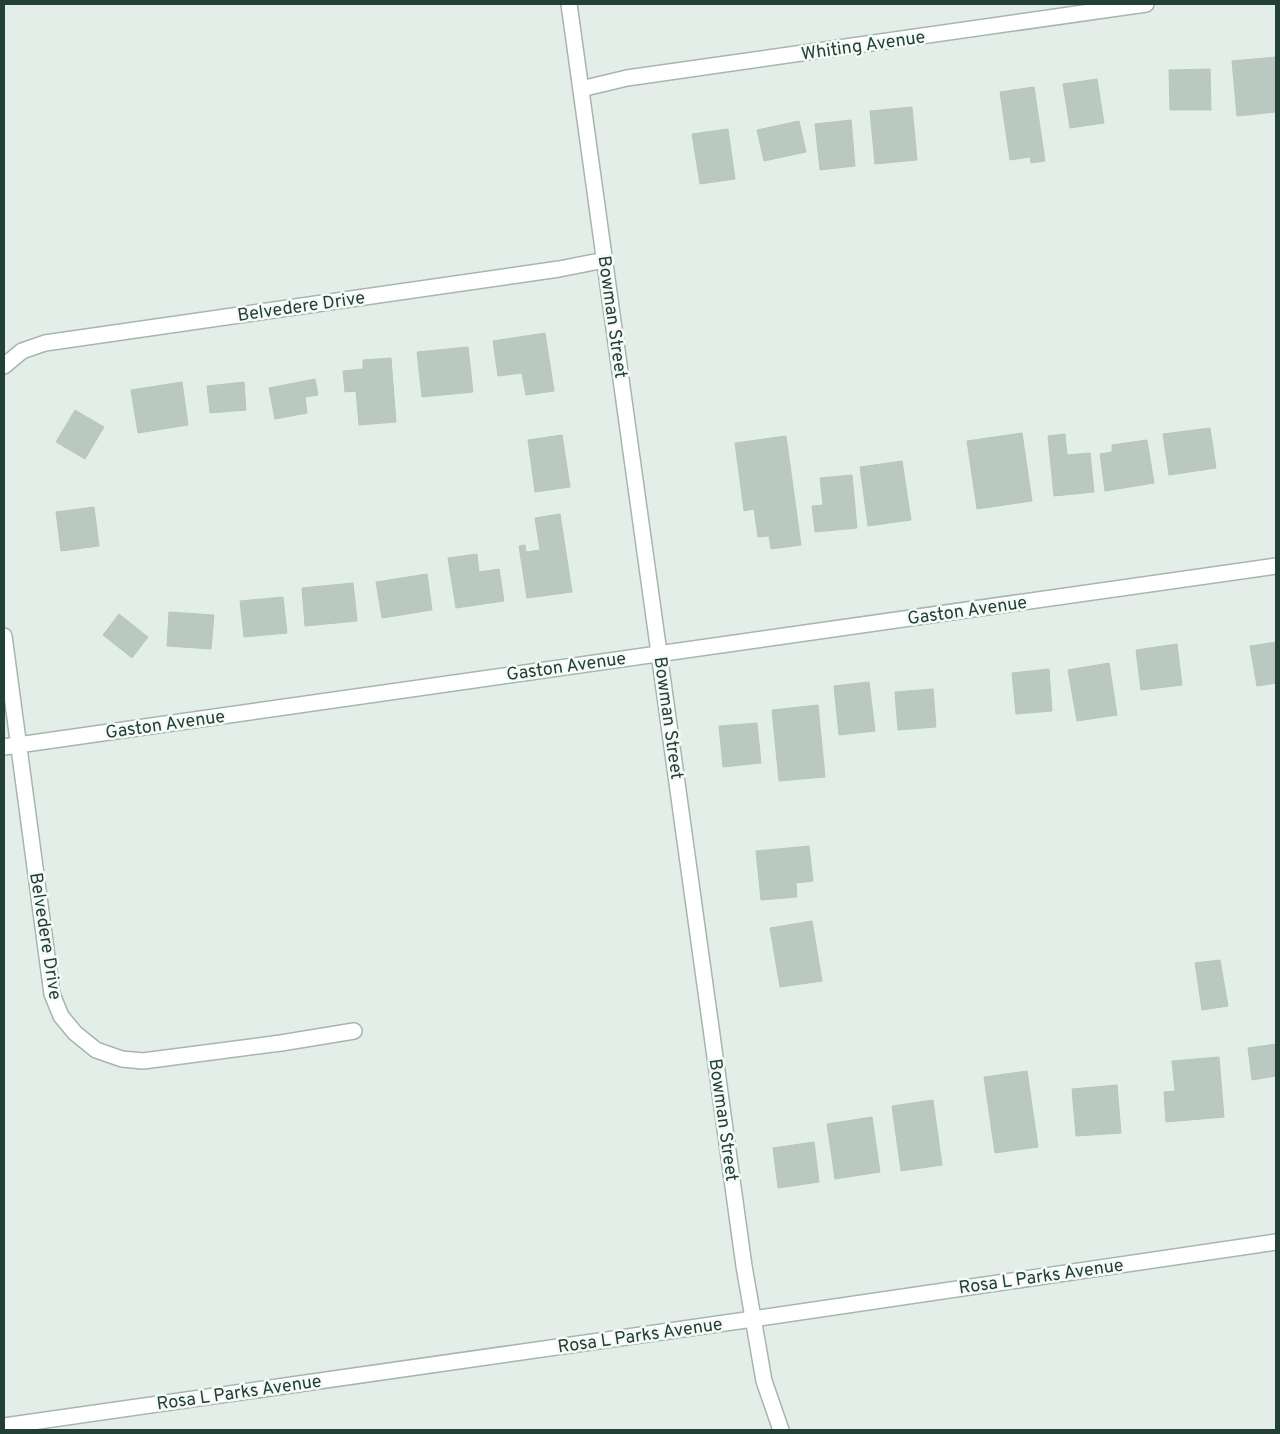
<svg xmlns="http://www.w3.org/2000/svg" width="1280" height="1434" viewBox="0 0 1280 1434" font-family="Overpass,sans-serif">
  <style>
    .building { fill: #b9c9c1; stroke: #b6c8be }
    .lines { fill: none; stroke-linecap: round; stroke-linejoin: round }
    .minor-casing { stroke: #a6b6af; stroke-width: 18 }
    .tertiary-casing { stroke: #a6b6af; stroke-width: 18 }
    .minor { stroke: #fff; stroke-width: 15 }
    .tertiary { stroke: #fff; stroke-width: 15 }
    .labels { text-anchor: middle; stroke-width: 5; stroke-linejoin: round; paint-order: stroke }
    .street-label { font-size: 18px; fill: #224035; stroke: #f5faf7 }
  </style>
  <rect width="100%" height="100%" fill="#e4eee8"/>
  <path class="building" d="M 1276,57 L 1276,112 L 1237,116 L 1232,61 Z
    M 1210,69 L 1211,110 L 1170,110 L 1169,70 Z
    M 1097,79 L 1104,123 L 1070,128 L 1063,84 Z
    M 1034,87 L 1045,161 L 1031,163 L 1030,157 L 1010,160 L 1000,92 Z
    M 912,107 L 917,160 L 875,164 L 870,111 Z
    M 851,120 L 855,166 L 820,170 L 815,124 Z
    M 799,121 L 806,152 L 764,161 L 757,130 Z
    M 728,129 L 735,179 L 700,184 L 692,134 Z
    M 545,333 L 554,391 L 526,395 L 522,373 L 498,376 L 493,341 Z
    M 468,347 L 473,392 L 422,397 L 417,352 Z
    M 391,358 L 396,422 L 359,425 L 356,391 L 345,392 L 343,371 L 363,369 L 363,360 Z
    M 315,379 L 318,395 L 305,397 L 307,413 L 275,419 L 269,388 Z
    M 182,382 L 188,425 L 138,433 L 131,390 Z
    M 244,382 L 246,410 L 210,413 L 207,386 Z
    M 75,410 L 104,427 L 85,459 L 56,442 Z
    M 1210,428 L 1216,468 L 1169,475 L 1163,434 Z
    M 1022,433 L 1032,501 L 977,509 L 967,441 Z
    M 1065,434 L 1067,455 L 1090,453 L 1094,492 L 1054,496 L 1048,436 Z
    M 562,435 L 570,487 L 535,492 L 528,440 Z
    M 786,436 L 801,545 L 771,549 L 769,536 L 758,537 L 754,509 L 744,511 L 735,443 Z
    M 1147,440 L 1154,483 L 1105,491 L 1100,454 L 1112,452 L 1112,445 Z
    M 902,461 L 911,520 L 868,526 L 860,467 Z
    M 852,475 L 857,528 L 815,532 L 812,506 L 823,505 L 820,478 Z
    M 94,507 L 99,546 L 61,551 L 56,512 Z
    M 560,514 L 572,592 L 527,598 L 519,546 L 525,545 L 526,552 L 540,550 L 535,518 Z
    M 477,554 L 479,572 L 499,569 L 504,601 L 456,608 L 448,558 Z
    M 427,574 L 432,610 L 382,618 L 376,582 Z
    M 353,583 L 357,621 L 305,626 L 302,588 Z
    M 283,597 L 287,633 L 244,637 L 240,601 Z
    M 169,612 L 214,615 L 211,649 L 167,646 Z
    M 119,614 L 148,637 L 132,658 L 103,635 Z
    M 1276,642 L 1276,683 L 1257,686 L 1250,646 Z
    M 1177,644 L 1182,685 L 1141,690 L 1136,650 Z
    M 1109,663 L 1117,715 L 1077,721 L 1068,670 Z
    M 1049,669 L 1052,711 L 1016,714 L 1012,673 Z
    M 869,682 L 875,731 L 839,735 L 834,686 Z
    M 933,689 L 936,727 L 898,730 L 895,692 Z
    M 818,705 L 825,777 L 779,781 L 772,710 Z
    M 757,723 L 761,763 L 723,767 L 719,726 Z
    M 809,846 L 813,881 L 796,883 L 797,897 L 761,900 L 756,851 Z
    M 812,921 L 822,981 L 780,987 L 770,928 Z
    M 1220,960 L 1228,1006 L 1202,1010 L 1195,963 Z
    M 1276,1044 L 1276,1076 L 1252,1080 L 1248,1048 Z
    M 1219,1057 L 1224,1117 L 1166,1122 L 1164,1092 L 1175,1091 L 1172,1061 Z
    M 1027,1071 L 1038,1147 L 995,1153 L 984,1077 Z
    M 1117,1085 L 1121,1133 L 1076,1136 L 1072,1089 Z
    M 933,1100 L 942,1165 L 901,1171 L 892,1106 Z
    M 872,1117 L 880,1172 L 835,1179 L 827,1124 Z
    M 814,1142 L 819,1182 L 778,1188 L 773,1148 Z"/>
  <g class="lines">
    <g class="minor-casing">
      <path id="minor" d="M 569,4 L 744,1266 L 764,1381 L 781,1430
        M 581,89 L 627,78 L 1146,4
        M 4,366 L 22,351 L 45,343 L 559,269 L 605,260
        M 4,636 L 52,994 L 61,1016 L 75,1033 L 96,1050 L 122,1059 L 143,1061 L 281,1043 L 354,1031
        M 4,747 L 1276,566"/>
    </g>
    <g class="tertiary-casing">
      <path id="tertiary" d="M 4,1426 L 753,1319 L 1276,1242"/>
    </g>
    <use href="#minor" class="minor"/>
    <use href="#tertiary" class="tertiary"/>
  </g>
  <g class="labels">
    <g class="street-label">
      <text transform="translate(863 45) rotate(-8)" y="6">Whiting Avenue</text>
      <text transform="translate(301 306) rotate(-8)" y="6">Belvedere Drive</text>
      <text transform="translate(613 317) rotate(82)" y="6">Bowman Street</text>
      <text transform="translate(967 610) rotate(-8)" y="6">Gaston Avenue</text>
      <text transform="translate(566 666) rotate(-8)" y="6">Gaston Avenue</text>
      <text transform="translate(669 718) rotate(82)" y="6">Bowman Street</text>
      <text transform="translate(165 724) rotate(-8)" y="6">Gaston Avenue</text>
      <text transform="translate(46 936) rotate(81)" y="6">Belvedere Drive</text>
      <text transform="translate(724 1120) rotate(82)" y="6">Bowman Street</text>
      <text transform="translate(1041 1276) rotate(-8)" y="6">Rosa L Parks Avenue</text>
      <text transform="translate(640 1335) rotate(-8)" y="6">Rosa L Parks Avenue</text>
      <text transform="translate(239 1392) rotate(-8)" y="6">Rosa L Parks Avenue</text>
    </g>
  </g>
  <rect width="1280" height="1434" fill="none" stroke="#224035" stroke-width="10"/>
</svg>
